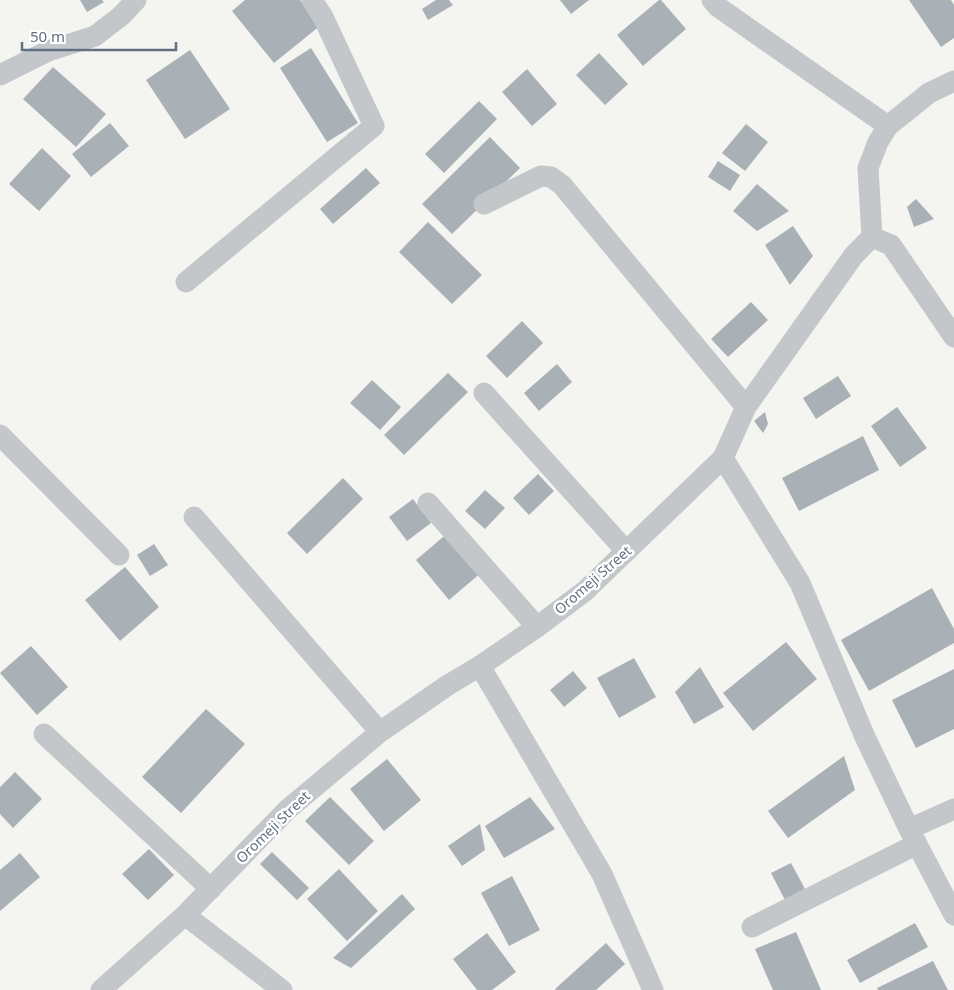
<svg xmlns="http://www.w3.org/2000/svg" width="954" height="990" viewBox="0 0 954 990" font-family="'Noto Sans',sans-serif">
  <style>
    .building { fill: #a9b1b7 }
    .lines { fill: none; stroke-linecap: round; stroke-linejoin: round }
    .minor { stroke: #c3c7ca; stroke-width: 21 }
    .labels { text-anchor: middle; stroke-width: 5; stroke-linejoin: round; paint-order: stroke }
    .street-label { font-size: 14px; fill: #617183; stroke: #fff }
  </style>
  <rect width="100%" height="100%" fill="#f4f4f0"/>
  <path class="building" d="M 80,0 L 102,0 L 104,2 L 87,12 Z
    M 245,0 L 300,0 L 321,25 L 274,63 L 232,11 Z
    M 436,0 L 449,0 L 453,5 L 428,20 L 422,9 Z
    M 560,0 L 589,0 L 571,14 Z
    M 659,0 L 661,0 L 686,29 L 643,66 L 617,35 Z
    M 909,0 L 951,0 L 954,5 L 954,38 L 941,47 Z
    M 311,48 L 358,123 L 327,142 L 280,68 Z
    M 190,50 L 230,109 L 185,139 L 146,80 Z
    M 599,53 L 628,84 L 605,105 L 576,75 Z
    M 53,67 L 106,114 L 76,147 L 23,99 Z
    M 527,69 L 557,104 L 532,126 L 502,92 Z
    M 479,101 L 497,119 L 444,173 L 425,154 Z
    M 110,123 L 129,146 L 91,177 L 72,154 Z
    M 746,124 L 768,142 L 745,171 L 722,153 Z
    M 490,137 L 520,168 L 452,234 L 422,204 Z
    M 42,148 L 71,176 L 39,211 L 9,184 Z
    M 718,161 L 740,175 L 730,191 L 708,177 Z
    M 366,168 L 380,183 L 333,224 L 320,209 Z
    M 757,184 L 789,211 L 757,231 L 733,211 Z
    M 916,199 L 934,219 L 914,227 L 907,207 Z
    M 428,222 L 482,275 L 452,304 L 399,252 Z
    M 793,226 L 813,256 L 790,285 L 765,245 Z
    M 751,302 L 768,320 L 728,357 L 711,339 Z
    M 522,321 L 543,343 L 507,378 L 486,356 Z
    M 557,364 L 572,382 L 539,411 L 524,393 Z
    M 448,373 L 468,392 L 404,455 L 384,435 Z
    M 838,376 L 851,396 L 816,419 L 803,398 Z
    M 372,380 L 401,407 L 380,430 L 350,403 Z
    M 897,407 L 927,448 L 900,467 L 871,426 Z
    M 765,412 L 768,424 L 763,433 L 754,421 Z
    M 863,436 L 879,470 L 799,511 L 782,478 Z
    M 538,474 L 554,491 L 529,515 L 513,498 Z
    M 343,478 L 363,499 L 307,554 L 287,533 Z
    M 485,490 L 505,508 L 485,529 L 465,511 Z
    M 413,499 L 431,523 L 407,541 L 389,517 Z
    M 449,532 L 482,572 L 449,600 L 416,560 Z
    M 154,544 L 168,565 L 150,576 L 137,555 Z
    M 125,567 L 159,607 L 120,641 L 85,600 Z
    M 932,588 L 954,629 L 954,643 L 869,691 L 841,640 Z
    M 786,642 L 817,679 L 753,731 L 723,693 Z
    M 31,646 L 68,687 L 37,715 L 0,673 Z
    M 634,658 L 656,697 L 619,718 L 597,678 Z
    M 700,667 L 724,707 L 694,724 L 675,692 Z
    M 954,669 L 954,729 L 916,748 L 892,700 Z
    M 573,671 L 587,688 L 564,707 L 550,690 Z
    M 206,709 L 245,744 L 181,813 L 142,777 Z
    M 844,756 L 855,790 L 788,838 L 768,811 Z
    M 387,759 L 421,800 L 384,831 L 350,789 Z
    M 15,772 L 42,799 L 13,828 L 0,814 L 0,787 Z
    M 330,797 L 374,841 L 349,865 L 305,821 Z
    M 530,797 L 555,829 L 504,858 L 485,826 Z
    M 480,824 L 485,850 L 462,866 L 448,846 Z
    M 149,849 L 174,875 L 148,900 L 122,874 Z
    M 272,852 L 309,888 L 297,900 L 260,864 Z
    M 20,853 L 40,877 L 0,911 L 0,870 Z
    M 791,863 L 805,889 L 785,900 L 771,873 Z
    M 339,869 L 378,911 L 347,941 L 307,899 Z
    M 512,876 L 540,930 L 509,946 L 481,893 Z
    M 402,894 L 415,909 L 351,968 L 333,958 Z
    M 915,923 L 928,947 L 860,983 L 847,960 Z
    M 796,932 L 821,990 L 773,990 L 755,949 Z
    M 487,933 L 516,972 L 492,990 L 477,990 L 453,959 Z
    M 606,943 L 625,964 L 596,990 L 556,990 L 555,989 Z
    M 933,961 L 948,990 L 878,990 L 877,988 Z"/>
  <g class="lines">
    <path class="minor" d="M 712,0 L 718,7 L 888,126
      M 0,75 L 48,51 L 95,36 L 121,16 L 136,0
      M 484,204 L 541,176 L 551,177 L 562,185 L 746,407
      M 872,237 L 891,245 L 954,337
      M 186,282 L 374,126 L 323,17 L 312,0
      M 484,393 L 626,551
      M 0,435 L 119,555
      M 723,458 L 800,583 L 865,737 L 909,829 L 954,915
      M 428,503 L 537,627
      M 194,517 L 380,732
      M 480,666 L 602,874 L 653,990
      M 44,734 L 211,889
      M 909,829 L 954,809
      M 185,915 L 282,990
      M 752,927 L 917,844
      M 101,990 L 185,915 L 287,810 L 380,732 L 448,685 L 480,666 L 537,627 L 585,591 L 723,458 L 746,407 L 854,255 L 872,237 L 868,168 L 878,142 L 888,126 L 929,93 L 954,81"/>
  </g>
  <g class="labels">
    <g class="street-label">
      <text transform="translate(593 580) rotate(-41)" y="5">Oromeji Street</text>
      <text transform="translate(273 827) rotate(-44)" y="5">Oromeji Street</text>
    </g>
  </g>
  <path d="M22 42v8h154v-8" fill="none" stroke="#617183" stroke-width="2.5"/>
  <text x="30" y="42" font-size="15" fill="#617183" stroke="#ffffff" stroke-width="4" paint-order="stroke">50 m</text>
</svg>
